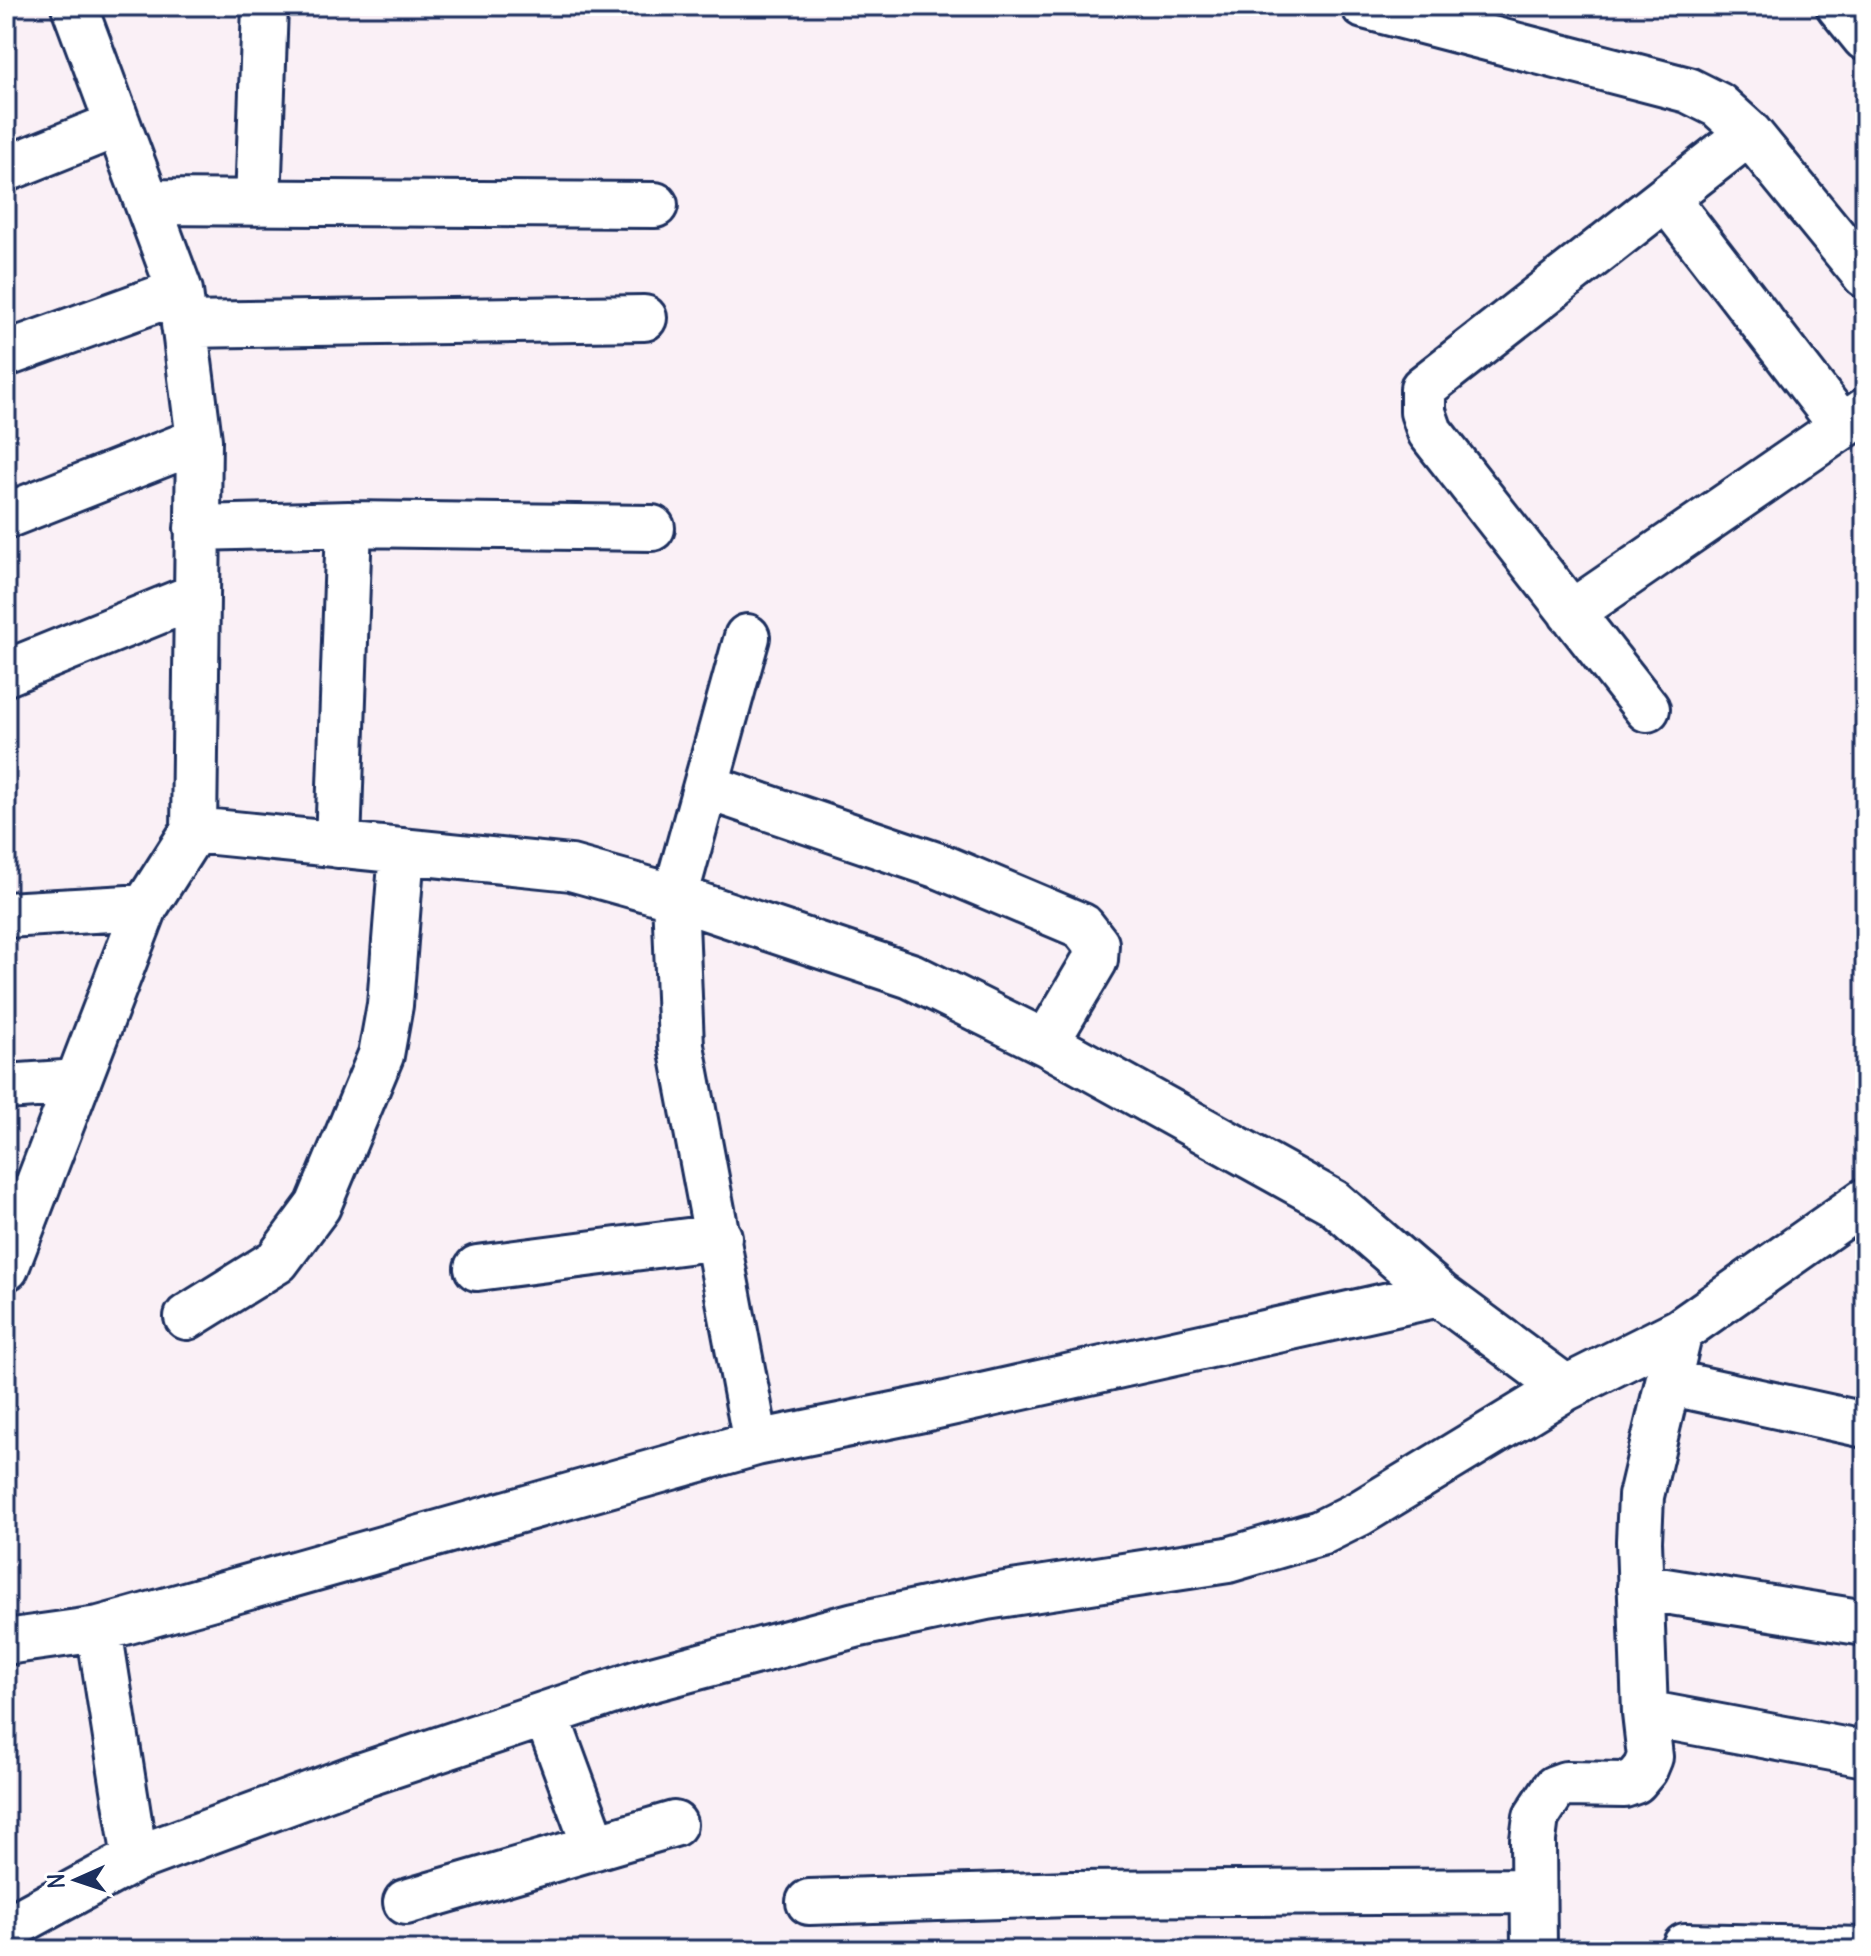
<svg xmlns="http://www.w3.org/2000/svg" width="1871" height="1956" viewBox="0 0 1871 1956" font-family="Delius,sans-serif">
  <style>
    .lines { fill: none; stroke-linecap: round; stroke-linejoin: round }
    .minor-casing { stroke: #1b2f5e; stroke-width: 50 }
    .minor { stroke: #fff; stroke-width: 44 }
  </style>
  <rect width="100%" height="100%" fill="#faf0f6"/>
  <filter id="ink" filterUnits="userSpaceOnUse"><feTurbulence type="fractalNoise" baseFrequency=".0125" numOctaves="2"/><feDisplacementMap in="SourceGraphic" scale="16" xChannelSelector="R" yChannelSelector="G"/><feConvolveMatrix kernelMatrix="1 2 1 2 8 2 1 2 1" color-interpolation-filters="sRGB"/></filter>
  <g filter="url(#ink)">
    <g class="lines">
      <g class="minor-casing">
        <path id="minor" d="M 1364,6 L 1688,90 L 1718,105 L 1749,133 L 1865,275
          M 1839,6 L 1865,38
          M 6,169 L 118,124
          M 1666,198 L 1842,426
          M 147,202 L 655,205
          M 258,203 L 265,6
          M 184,325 L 644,318
          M 6,354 L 180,291
          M 6,516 L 199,440
          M 197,528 L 349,524 L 652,528
          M 1571,613 L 1865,411
          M 747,637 L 675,897 L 681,1046 L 756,1443
          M 6,673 L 196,596
          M 1647,709 L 1430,432 L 1423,412 L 1423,388 L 1749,133
          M 707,787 L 942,867 L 1082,926 L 1096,944 L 1095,960 L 1046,1043
          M 194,830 L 571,868 L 675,897 L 911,976 L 1046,1043 L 1333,1202 L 1439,1294 L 1566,1388 L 1680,1331 L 1865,1201
          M 338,845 L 349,524
          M 6,915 L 145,907
          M 6,1087 L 78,1082
          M 6,1268 L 145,907 L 194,830 L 199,440 L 180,291 L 74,6
          M 477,1268 L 719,1237
          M 187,1317 L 277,1261 L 318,1206 L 381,1055 L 390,1005 L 402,851
          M 1668,1382 L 1865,1425
          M 1640,1587 L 1865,1623
          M 99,1629 L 135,1859
          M 6,1642 L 99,1629 L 132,1620 L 756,1443 L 928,1408 L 1439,1294
          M 1645,1713 L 1865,1754
          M 546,1714 L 595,1847
          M 406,1902 L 674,1824
          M 809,1902 L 1069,1894 L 1533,1891
          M 6,1929 L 135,1859 L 354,1778 L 641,1682 L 855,1625 L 986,1597 L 1228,1560 L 1320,1533 L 1360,1513 L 1566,1388
          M 1685,1946 L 1865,1950
          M 1534,1950 L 1533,1840 L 1536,1817 L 1555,1788 L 1566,1784 L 1624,1785 L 1635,1781 L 1645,1769 L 1650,1757 L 1645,1713 L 1639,1541 L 1641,1496 L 1680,1331"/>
      </g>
      <use href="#minor" class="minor"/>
    </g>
  </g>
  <rect width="1871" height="1956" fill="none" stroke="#fff" stroke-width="32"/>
  <rect x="16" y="16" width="1839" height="1924" fill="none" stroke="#1b2f5e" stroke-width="3" filter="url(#ink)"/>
  <g transform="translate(76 1880) rotate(267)" stroke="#ffffff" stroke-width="6" paint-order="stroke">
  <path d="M0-6L14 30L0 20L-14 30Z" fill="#1b2f5e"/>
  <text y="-12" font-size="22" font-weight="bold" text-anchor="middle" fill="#1b2f5e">N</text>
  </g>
</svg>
